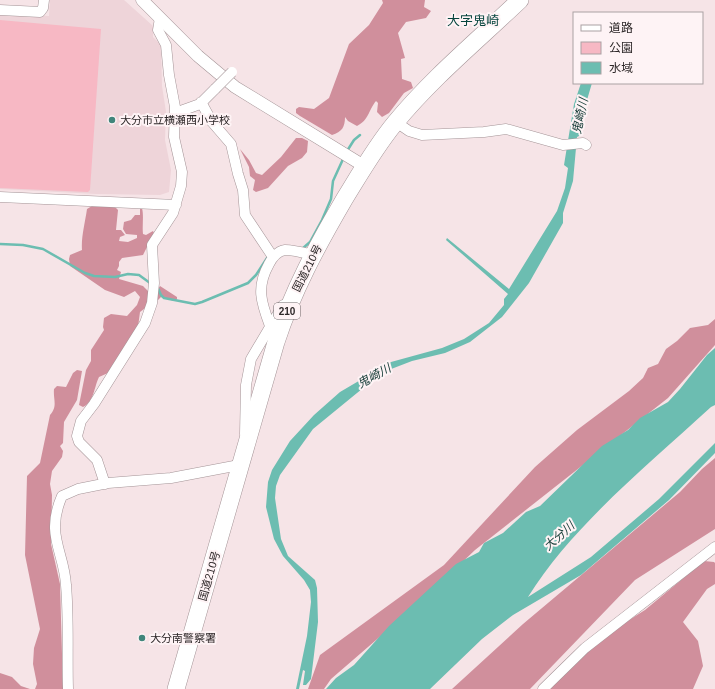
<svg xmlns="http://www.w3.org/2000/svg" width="715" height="689" viewBox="0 0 715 689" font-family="Arial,'Noto Sans JP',sans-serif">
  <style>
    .built { fill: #eed4d9 }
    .green { fill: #f7b8c4 }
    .forest { fill: #d08f9c }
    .water { fill: #6cbdb1 }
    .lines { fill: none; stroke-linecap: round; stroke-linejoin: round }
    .stream { stroke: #6cbdb1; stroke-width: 2.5 }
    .minor-casing { stroke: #a49497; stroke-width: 11 }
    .tertiary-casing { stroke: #a49497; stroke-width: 13 }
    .trunk-casing { stroke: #a49497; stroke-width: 18 }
    .minor { stroke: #fff; stroke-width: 10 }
    .tertiary { stroke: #fff; stroke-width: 12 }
    .trunk { stroke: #fff; stroke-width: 17 }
    .minor-bridge-casing { stroke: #a49497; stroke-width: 11; stroke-linecap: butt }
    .minor-bridge { stroke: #fff; stroke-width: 10 }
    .poi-dot { fill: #40857b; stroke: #fef3f5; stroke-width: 1.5 }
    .labels { text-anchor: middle; stroke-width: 4; stroke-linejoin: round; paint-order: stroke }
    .shield { fill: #fef3f5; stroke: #6c6466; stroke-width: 1 }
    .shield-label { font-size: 10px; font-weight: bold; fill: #2d2728 }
    .poi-label { font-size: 11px; fill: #2d2728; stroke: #fef3f5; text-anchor: start }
    .street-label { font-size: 11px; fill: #2d2728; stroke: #fef3f5 }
    .water-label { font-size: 12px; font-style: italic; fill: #1a403b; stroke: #fef3f5 }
    .quarter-label { font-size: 13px; fill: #06453e; stroke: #fef3f5 }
  </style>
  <rect width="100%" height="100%" fill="#f6e4e7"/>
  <path class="built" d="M 50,0 L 124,0 L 153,26 L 153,37 L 161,45 L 162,86 L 166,112 L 165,140 L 171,170 L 169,192 L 160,195 L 96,194 L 0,189 L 0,13 L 49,16 Z"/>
  <path class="green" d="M 0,20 L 101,29 L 90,190 L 88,192 L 0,188 Z"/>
  <path class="forest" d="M 382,0 L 425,0 L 424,7 L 431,11 L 426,18 L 406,22 L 398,33 L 405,58 L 401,59 L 402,79 L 411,82 L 413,88 L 404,93 L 389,113 L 382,117 L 377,112 L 378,103 L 376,101 C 368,111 369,120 357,126 L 348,121 L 345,117 C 345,127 342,132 332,135 L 300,116 L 296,113 L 296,109 L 299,107 L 314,109 L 329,98 L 349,44 L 369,25 L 383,3 Z
    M 296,138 L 302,138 L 308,141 L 307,152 L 302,158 L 288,166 L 268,188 L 256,192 L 253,190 L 255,180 L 250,176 L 249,167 L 240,149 L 249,160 L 256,173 L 262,175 L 281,157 Z
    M 92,206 L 114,206 L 118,210 L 116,230 L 121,230 L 125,235 L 120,237 L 119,241 L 128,242 L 137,238 L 137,235 L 126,234 L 123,229 L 124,222 L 131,220 L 135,215 L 140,215 L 140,208 L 142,208 C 144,216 142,226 143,234 L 146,235 L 153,231 L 154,233 L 143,255 L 122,258 L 119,262 L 119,266 L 117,270 L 121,272 L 119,279 L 143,286 L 149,292 L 148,306 L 140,312 L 138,327 L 108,373 L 99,377 C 94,387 94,402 83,407 L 79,405 L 86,370 L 91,361 L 91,350 L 104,330 L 103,327 L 104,318 L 111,314 L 127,316 L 137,305 L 140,297 L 135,291 L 124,297 L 105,290 L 70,266 L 69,259 L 70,255 L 82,250 C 81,237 85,223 87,209 Z
    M 160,286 L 177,297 L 177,299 L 174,301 L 161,297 L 158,300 L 156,300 L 158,289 Z
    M 715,319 L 715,345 L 668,398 L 475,550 L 427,596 L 331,679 L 324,689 L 308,689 L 320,655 L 444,565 L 535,467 L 577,430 L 629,391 L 643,378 L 648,368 L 658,364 L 666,349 L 677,341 L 690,328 L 708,325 Z
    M 77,370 L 82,371 L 77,400 L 64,422 L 63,443 L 60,446 L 63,451 L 62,457 L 52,471 L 50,484 L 52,495 L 51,544 L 60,584 L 63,689 L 35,689 L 37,684 L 33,664 L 34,648 L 40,629 L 25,555 L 27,476 L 40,463 L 50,415 C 58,406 53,400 54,389 L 57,386 L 66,387 L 73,373 Z
    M 715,458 L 715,529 L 635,580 L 530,689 L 452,689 L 523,624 L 680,492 L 702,469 Z
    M 704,561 L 714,562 L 715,563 L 715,584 L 707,589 L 683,622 L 698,641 L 703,666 L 693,689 L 548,689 L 596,641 L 645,610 Z
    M 0,673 L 12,677 L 21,686 L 30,689 L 0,689 Z"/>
  <path class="water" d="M 581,83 L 592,83 L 587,100 L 581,135 L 577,137 L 573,181 L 563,213 L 563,223 L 529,283 L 502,317 L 470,342 L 445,353 L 412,361 L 386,371 L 368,384 L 313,429 L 280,475 L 276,486 L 275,498 L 281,539 L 288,556 L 315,580 L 317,588 L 318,622 L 311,679 L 306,685 L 303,685 L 305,671 L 303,670 L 299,689 L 296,689 L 307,636 L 311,602 L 310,590 L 304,580 L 283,556 L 274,539 L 266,507 L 268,482 L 272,470 L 290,441 L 314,415 L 340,392 L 391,362 L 442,348 L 464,339 L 489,323 L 504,305 L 504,299 L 508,294 L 446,240 L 447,238 L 509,289 L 557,211 L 565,188 L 568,168 L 564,165 L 574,104 Z
    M 715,348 L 715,405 L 711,407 C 650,463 572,526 528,597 L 591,557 L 659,499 L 715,443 L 715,453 L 669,500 L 581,575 L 513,615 L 482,639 L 430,689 L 326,689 L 336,678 L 354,665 L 389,626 L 456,564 L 479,552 L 484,543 L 503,533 L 526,512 L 540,506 L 602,446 L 628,430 L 640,418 L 668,402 L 680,389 L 707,355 Z"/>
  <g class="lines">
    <path class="stream" d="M 347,151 L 354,140 L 360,135
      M 0,244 L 23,245 L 43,249 L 85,273 L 94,276 L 115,277 L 128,274 L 139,275 L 150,283
      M 302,249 L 310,242 L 322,220 L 331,199 L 333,181 L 344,157
      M 157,286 L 161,295 L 164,298 L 195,304 L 202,302 L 248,283 L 256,275 L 269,255"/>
    <g class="minor-casing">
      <path id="minor" d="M 0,10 L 40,12 L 43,8 L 44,0
        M 201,102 L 212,122 L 231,144 L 238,174 L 243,190 L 245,215 L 273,257
        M 175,113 L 200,104 L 215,89
        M 396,122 L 409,131 L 422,135 L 484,132 L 506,129 L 563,145 L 583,143 L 586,145
        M 0,197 L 176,205
        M 270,326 C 261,302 256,287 269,264 C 272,258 278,251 285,250 C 294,250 305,253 313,255
        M 245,434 L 246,385 L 251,359 L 283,305
        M 105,484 L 97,460 L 79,442 L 77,436 L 81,421 L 94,404 L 145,323 L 152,303 L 154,283 L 152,245 L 173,213 L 181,186 L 182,172 L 174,137 L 175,107 L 169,75 L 166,45 L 158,30 L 160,18
        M 68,689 C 67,655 69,620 66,585 C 64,551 45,535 62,496 L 78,489 L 108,483 L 171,478 L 234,466 L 241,467
        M 543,689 L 585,648 L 715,547"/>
    </g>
    <g class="tertiary-casing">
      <path id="tertiary" d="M 142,0 L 198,56 L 235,87 L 364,166"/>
    </g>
    <g class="trunk-casing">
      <path id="trunk" d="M 176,689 L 276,342 C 293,290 317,246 345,198 C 361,172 376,146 395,123 C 432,78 478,40 520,0"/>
    </g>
    <use href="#minor" class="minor"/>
    <use href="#tertiary" class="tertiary"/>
    <use href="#trunk" class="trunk"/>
    <g class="minor-bridge-casing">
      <path id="minor-bridge" d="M 215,89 L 232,72"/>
    </g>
    <use href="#minor-bridge" class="minor-bridge"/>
  </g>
  <g class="poi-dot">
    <circle cx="112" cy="120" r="4"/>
    <circle cx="142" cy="638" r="4"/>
  </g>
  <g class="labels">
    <rect class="shield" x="274" y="303" width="26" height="16" rx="3"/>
    <g class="shield-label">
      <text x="287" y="315">210</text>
    </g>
    <g class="poi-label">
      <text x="120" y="124">大分市立横瀬西小学校</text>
      <text x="150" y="642">大分南警察署</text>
    </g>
    <g class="street-label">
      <text transform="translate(307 268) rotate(-63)" y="4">国道210号</text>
      <text transform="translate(209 576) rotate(-74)" y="4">国道210号</text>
    </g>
    <g class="water-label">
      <text transform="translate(580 116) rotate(-78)" y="4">鬼崎川</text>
      <text transform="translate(374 376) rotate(-29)" y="4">鬼崎川</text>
      <text transform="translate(559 536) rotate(-42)" y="4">大分川</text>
    </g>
    <g class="quarter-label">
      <text x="473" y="25">大字鬼崎</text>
    </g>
  </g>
  <rect x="573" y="12" width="130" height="72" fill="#fef3f5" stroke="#aaa1a3"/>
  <rect x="581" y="25" width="20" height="6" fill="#ffffff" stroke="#aaa1a3"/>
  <text x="609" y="32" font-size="12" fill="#2d2728">道路</text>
  <rect x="581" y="42" width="20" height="12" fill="#f7b8c4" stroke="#aaa1a3"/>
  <text x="609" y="52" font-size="12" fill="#2d2728">公園</text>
  <rect x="581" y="62" width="20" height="12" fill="#6cbdb1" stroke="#aaa1a3"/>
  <text x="609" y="72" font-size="12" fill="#2d2728">水域</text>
</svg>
